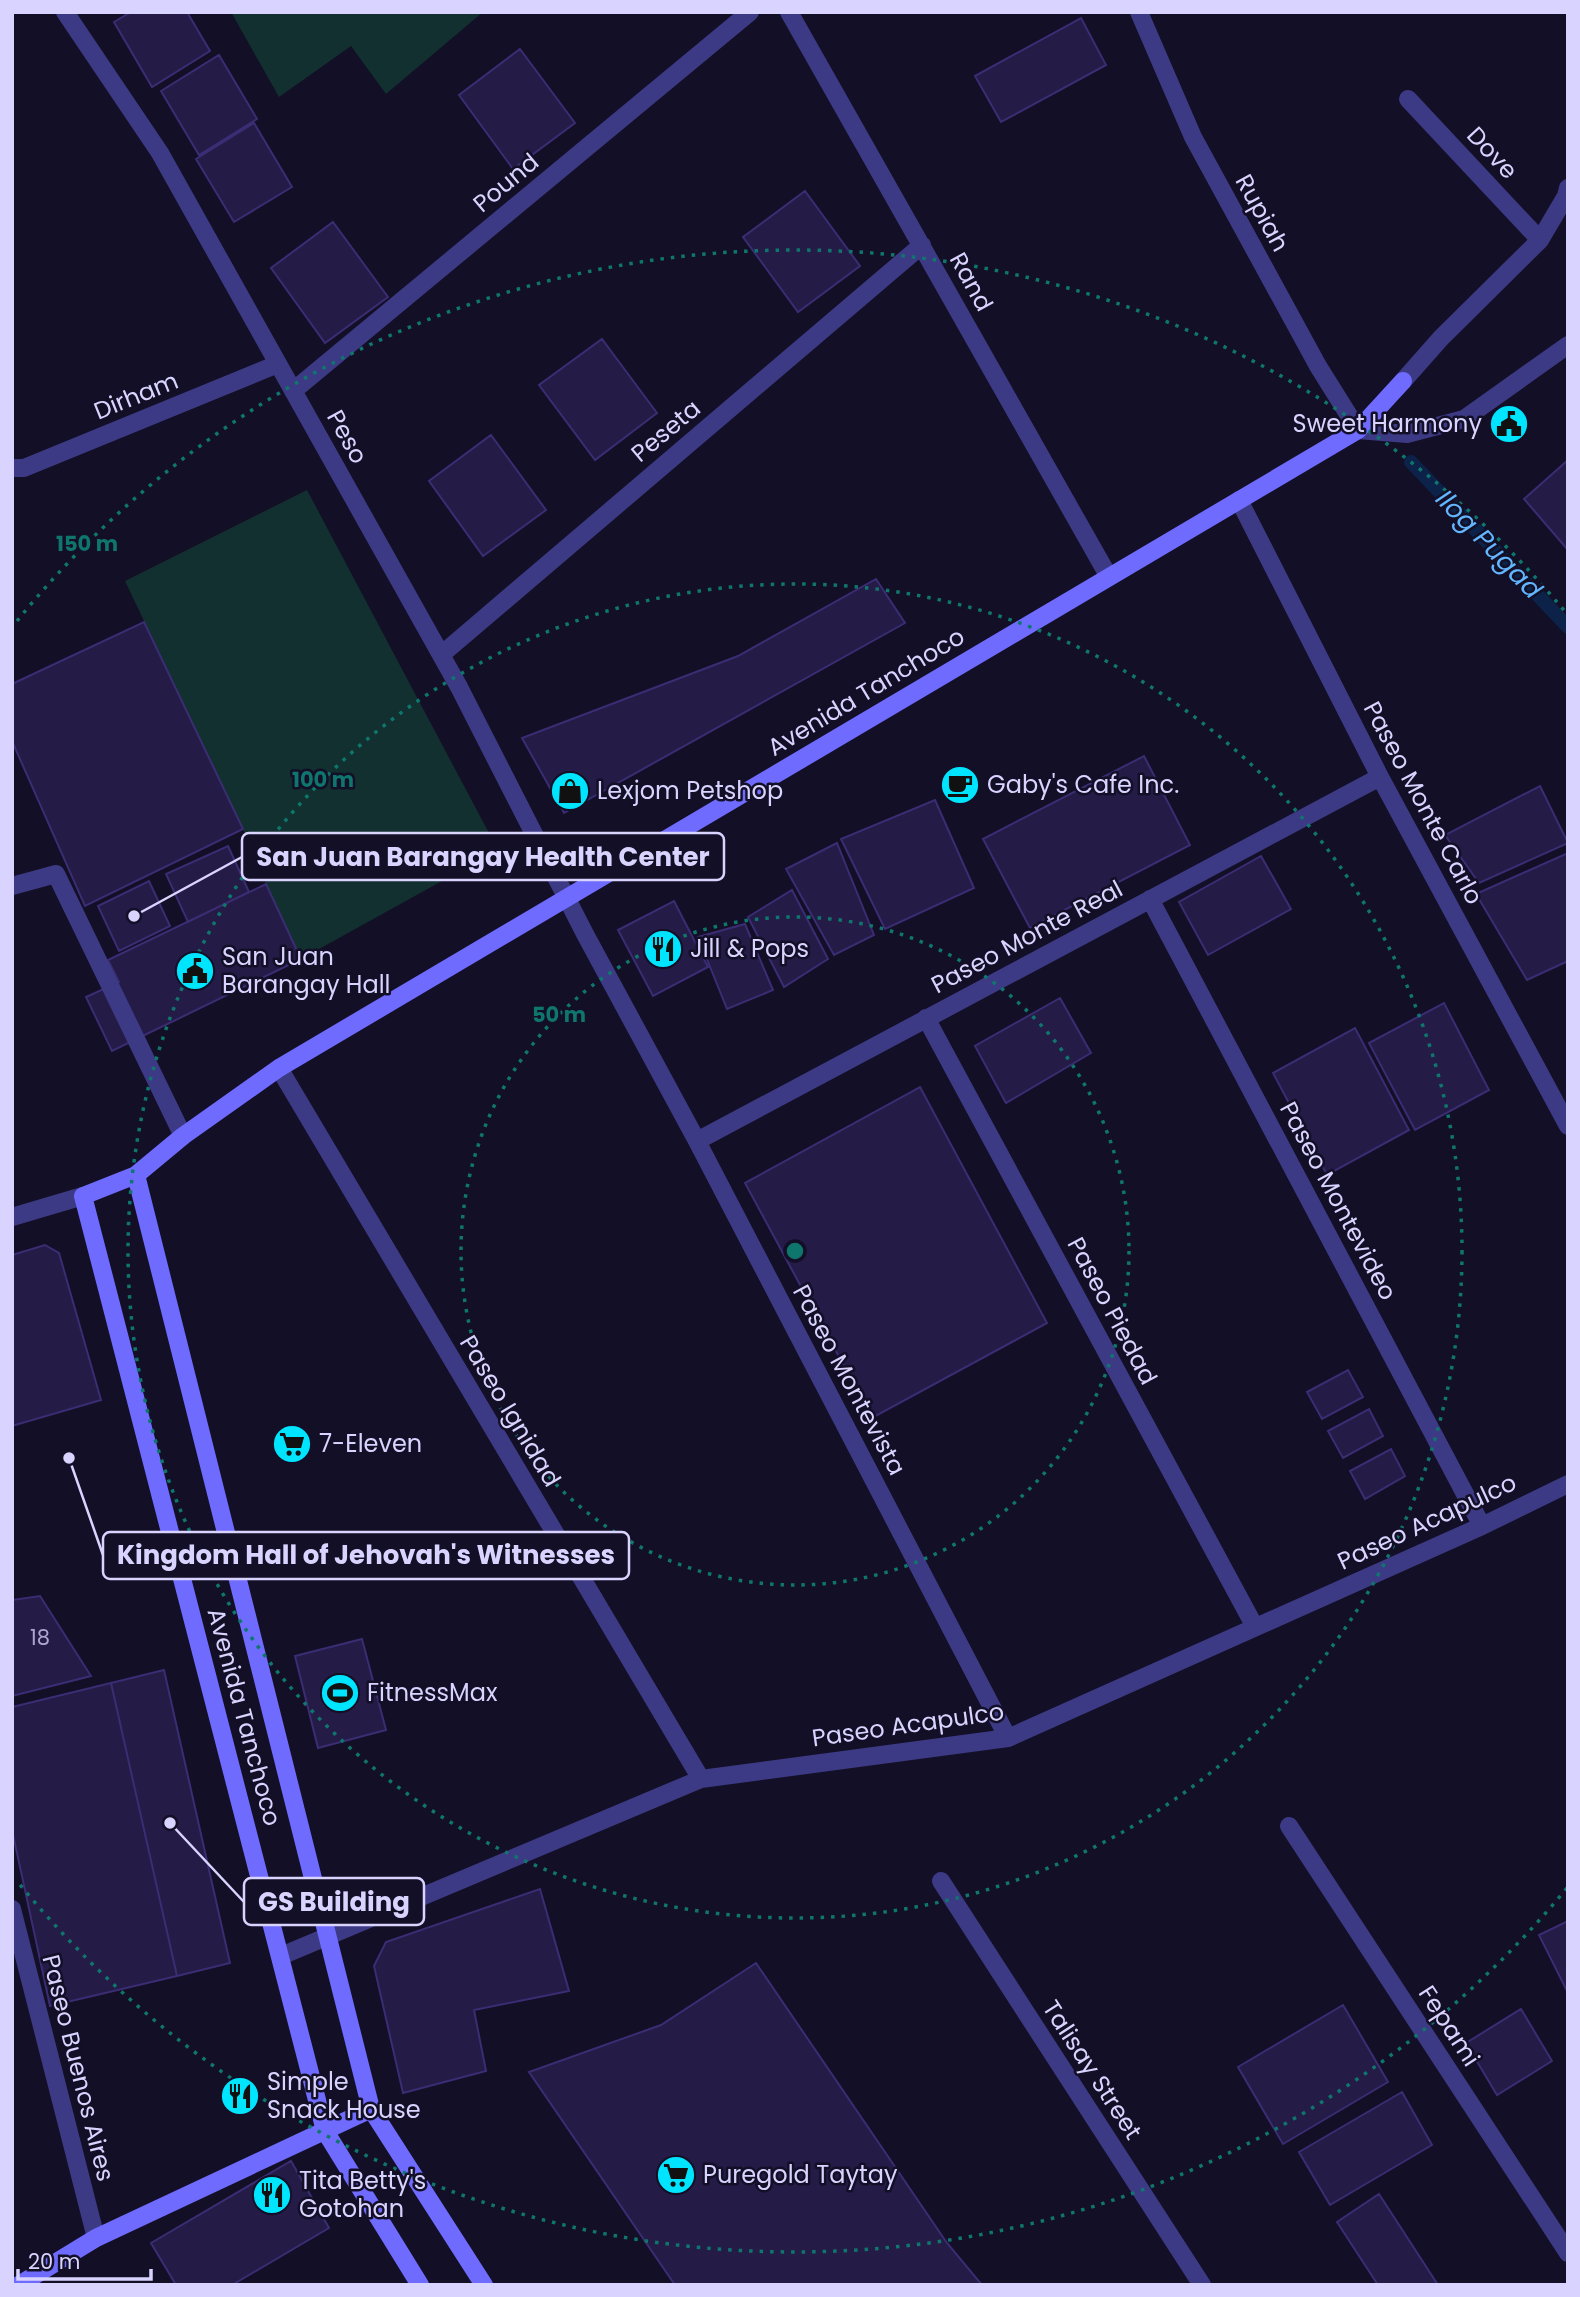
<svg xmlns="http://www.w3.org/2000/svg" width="1580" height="2297" viewBox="0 0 1580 2297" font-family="Poppins,sans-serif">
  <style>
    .green { fill: #12302f }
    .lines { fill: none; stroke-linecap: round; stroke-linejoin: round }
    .stream { stroke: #0c2248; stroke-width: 14 }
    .building { fill: #241b47; stroke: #3b2d73; stroke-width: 2 }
    .lane { stroke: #3d3a85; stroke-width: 18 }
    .street { stroke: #3d3a85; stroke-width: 18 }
    .secondary { stroke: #6f6bff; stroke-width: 18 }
    .ring { fill: none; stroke: #0f766e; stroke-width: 3.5; stroke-dasharray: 3.5 7 }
    .labels { text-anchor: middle; stroke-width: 5; stroke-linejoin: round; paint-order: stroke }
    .number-label { font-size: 21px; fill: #aca6d1 }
    .street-label { font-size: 24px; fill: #d9d4ff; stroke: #130f26 }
    .poi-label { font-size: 24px; fill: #d9d4ff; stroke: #130f26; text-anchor: start }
    .water-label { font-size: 26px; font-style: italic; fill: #62b6ff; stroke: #130f26 }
    .centre { fill: #0f766e; stroke: #130f26; stroke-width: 3.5 }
    .ring-label { font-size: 21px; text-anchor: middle; font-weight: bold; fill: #0f766e; stroke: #130f26; stroke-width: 5; stroke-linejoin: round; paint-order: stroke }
    .leader { fill: none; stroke: #d9d4ff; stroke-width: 2.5 }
    .callout-dot { fill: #d9d4ff; stroke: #130f26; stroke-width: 2.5 }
    .callout { fill: #130f26; stroke: #d9d4ff; stroke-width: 2.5 }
    .callout-label { font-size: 26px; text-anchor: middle; font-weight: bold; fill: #d9d4ff }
  </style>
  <rect width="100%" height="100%" fill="#130f26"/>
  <path class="green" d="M 231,12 L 483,12 L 386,94 L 351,46 L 279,97 Z
    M 307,490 L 498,850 L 301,959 L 266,884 L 243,829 L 125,581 Z"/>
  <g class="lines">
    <path class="stream" d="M 1411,462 L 1568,627"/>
  </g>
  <path class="building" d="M 131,12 L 187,12 L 210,51 L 152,87 L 114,22 Z
    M 1081,18 L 1106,65 L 1001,122 L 975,76 Z
    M 520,49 L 575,123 L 513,169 L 459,95 Z
    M 219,55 L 257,119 L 199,155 L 161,91 Z
    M 254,123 L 292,187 L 234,222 L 196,159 Z
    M 805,191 L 860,266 L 798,312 L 743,237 Z
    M 333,222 L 388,297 L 325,343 L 271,268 Z
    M 602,339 L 657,413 L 595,460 L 539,385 Z
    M 491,435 L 546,510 L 483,556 L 429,481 Z
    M 1568,460 L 1568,550 L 1524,499 Z
    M 876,579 L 905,623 L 564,813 L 522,738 L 738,656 Z
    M 144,622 L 243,829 L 85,906 L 12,741 L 12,684 Z
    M 1144,756 L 1190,845 L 1030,928 L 983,839 Z
    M 1540,786 L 1568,843 L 1479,883 L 1445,835 Z
    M 935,800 L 974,888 L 885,929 L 841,839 Z
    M 837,843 L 874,935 L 834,955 L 786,869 Z
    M 228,846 L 249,892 L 188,922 L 166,874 Z
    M 1568,853 L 1568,961 L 1527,980 L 1476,894 Z
    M 1261,856 L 1291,909 L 1208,955 L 1179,902 Z
    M 149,881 L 170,926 L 119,951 L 98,906 Z
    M 266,884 L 301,959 L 112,1051 L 86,997 L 119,982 L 108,960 Z
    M 792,890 L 828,959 L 784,987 L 748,917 Z
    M 674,901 L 708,967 L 653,996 L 618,930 Z
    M 745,924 L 773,990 L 727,1009 L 698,937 Z
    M 1060,998 L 1091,1053 L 1006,1103 L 975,1046 Z
    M 1444,1003 L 1489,1090 L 1415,1130 L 1369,1043 Z
    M 1355,1028 L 1409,1130 L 1327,1175 L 1273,1073 Z
    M 920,1087 L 1047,1323 L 872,1418 L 745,1183 Z
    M 45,1245 L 59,1253 L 101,1400 L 12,1426 L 12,1255 Z
    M 1348,1370 L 1363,1397 L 1322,1419 L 1307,1392 Z
    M 1369,1409 L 1383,1436 L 1343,1458 L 1328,1431 Z
    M 1391,1449 L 1405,1476 L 1365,1499 L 1350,1471 Z
    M 40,1596 L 91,1676 L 12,1696 L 12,1600 Z
    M 362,1639 L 386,1730 L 318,1748 L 295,1656 Z
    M 164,1670 L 230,1963 L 177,1976 L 111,1683 Z
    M 111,1683 L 177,1976 L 50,2006 L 12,1830 L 12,1707 Z
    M 540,1889 L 569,1991 L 474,2010 L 486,2071 L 403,2093 L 374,1966 L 386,1942 Z
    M 1568,1921 L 1568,1993 L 1539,1935 Z
    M 756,1963 L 947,2243 L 982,2285 L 675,2285 L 529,2072 L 661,2025 Z
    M 1343,2005 L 1388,2082 L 1283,2144 L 1238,2067 Z
    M 1521,2009 L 1552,2061 L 1497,2095 L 1466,2043 Z
    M 1402,2092 L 1432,2145 L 1330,2205 L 1299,2152 Z
    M 291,2161 L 329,2228 L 232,2285 L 176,2285 L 151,2243 Z
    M 1379,2194 L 1438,2285 L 1378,2285 L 1337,2222 Z"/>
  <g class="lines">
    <path class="lane" d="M 1358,430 L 1407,434 L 1464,419 L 1568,345
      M 12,886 L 56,874 L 183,1136"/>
    <path class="street" d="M 65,12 L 160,153 L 459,687 L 585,934 L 697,1141 L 1008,1738
      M 789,12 L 1109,577
      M 1139,12 L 1193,137 L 1318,366 L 1358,430
      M 1408,99 L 1540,240
      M 1403,381 L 1441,338 L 1540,240 L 1566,196 L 1568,188
      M 293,391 L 750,12
      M 12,468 L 24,468 L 278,364
      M 1239,500 L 1380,777 L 1568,1126
      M 441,655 L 922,245
      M 1150,899 L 1482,1526
      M 926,1018 L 1255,1627
      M 279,1068 L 701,1779
      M 697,1141 L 1380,777
      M 12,1217 L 83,1196
      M 1289,1826 L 1568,2253
      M 941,1881 L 1202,2285
      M 12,1909 L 96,2238
      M 281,1956 L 701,1779 L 1008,1738 L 1482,1526 L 1568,1484"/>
    <path class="secondary" d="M 136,1175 L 371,2109 L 484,2285
      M 19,2285 L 96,2238 L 371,2109
      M 420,2285 L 325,2131 L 83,1196 L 136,1175 L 183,1136 L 279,1068 L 1358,430 L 1403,381"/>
  </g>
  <g class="ring">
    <circle cx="795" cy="1251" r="334"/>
    <circle cx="795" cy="1251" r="667"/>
    <path d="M1567 1888A1001 1001 0 0 1 17 1881M17 621A1001 1001 0 0 1 1567 614"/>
  </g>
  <defs>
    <g id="civic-disc" transform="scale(2.0125)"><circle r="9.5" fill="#00e5ff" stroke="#130f26"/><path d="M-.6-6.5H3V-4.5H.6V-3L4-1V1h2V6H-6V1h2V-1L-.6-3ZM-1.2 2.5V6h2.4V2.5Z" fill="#111"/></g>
    <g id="cafe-disc" transform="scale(2.0125)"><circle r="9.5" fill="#00e5ff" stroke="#130f26"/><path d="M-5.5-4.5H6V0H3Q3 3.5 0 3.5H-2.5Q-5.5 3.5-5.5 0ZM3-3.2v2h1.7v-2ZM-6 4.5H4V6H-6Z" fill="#111"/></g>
    <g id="shop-disc" transform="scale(2.0125)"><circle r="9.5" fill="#00e5ff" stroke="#130f26"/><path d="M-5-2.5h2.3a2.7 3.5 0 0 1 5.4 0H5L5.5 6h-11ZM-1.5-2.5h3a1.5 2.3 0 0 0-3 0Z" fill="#111"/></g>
    <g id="restaurant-disc" transform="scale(2.0125)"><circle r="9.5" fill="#00e5ff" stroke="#130f26"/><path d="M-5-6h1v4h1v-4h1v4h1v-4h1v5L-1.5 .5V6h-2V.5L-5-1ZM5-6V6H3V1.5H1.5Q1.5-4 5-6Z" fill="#111"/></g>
    <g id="supermarket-disc" transform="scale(2.0125)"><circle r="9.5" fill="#00e5ff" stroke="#130f26"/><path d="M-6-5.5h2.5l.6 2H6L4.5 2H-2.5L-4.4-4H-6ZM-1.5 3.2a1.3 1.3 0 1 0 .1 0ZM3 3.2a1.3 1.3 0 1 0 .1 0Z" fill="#111"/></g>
    <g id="stadium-disc" transform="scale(2.0125)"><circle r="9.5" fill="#00e5ff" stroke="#130f26"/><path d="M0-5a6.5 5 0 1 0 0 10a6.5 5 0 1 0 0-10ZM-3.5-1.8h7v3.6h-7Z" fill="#111"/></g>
  </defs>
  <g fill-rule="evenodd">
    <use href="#civic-disc" x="1509" y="424"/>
    <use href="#cafe-disc" x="960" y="785"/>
    <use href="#shop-disc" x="570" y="791"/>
    <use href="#restaurant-disc" x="663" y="949"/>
    <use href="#civic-disc" x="195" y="971"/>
    <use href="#supermarket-disc" x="292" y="1444"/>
    <use href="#stadium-disc" x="340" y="1693"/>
    <use href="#restaurant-disc" x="240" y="2096"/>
    <use href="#supermarket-disc" x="676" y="2175"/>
    <use href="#restaurant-disc" x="272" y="2195"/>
  </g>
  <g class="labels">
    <g class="number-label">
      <text x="40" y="1645">18</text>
    </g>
    <g class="street-label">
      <text transform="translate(1492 153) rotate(47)" y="8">Dove</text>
      <text transform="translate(506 183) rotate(-40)" y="8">Pound</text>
      <text transform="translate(1262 213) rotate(61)" y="8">Rupiah</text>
      <text transform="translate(971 282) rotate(61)" y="8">Rand</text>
      <text transform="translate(136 396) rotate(-22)" y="8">Dirham</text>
      <text transform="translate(666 431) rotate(-40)" y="8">Peseta</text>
      <text transform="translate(347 437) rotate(61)" y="8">Peso</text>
      <text transform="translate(866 692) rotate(-31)" y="8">Avenida Tanchoco</text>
      <text transform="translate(1423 803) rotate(62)" y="8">Paseo Monte Carlo</text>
      <text transform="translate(1027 937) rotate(-28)" y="8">Paseo Monte Real</text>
      <text transform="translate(1338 1201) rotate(62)" y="8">Paseo Montevideo</text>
      <text transform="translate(1112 1311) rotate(62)" y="8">Paseo Piedad</text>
      <text transform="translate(849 1380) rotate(62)" y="8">Paseo Montevista</text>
      <text transform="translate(510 1411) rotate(59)" y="8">Paseo Ignidad</text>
      <text transform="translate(1427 1522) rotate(-25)" y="8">Paseo Acapulco</text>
      <text transform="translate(244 1717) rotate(75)" y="8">Avenida Tanchoco</text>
      <text transform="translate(908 1725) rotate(-8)" y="8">Paseo Acapulco</text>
      <text transform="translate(1449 2026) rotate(57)" y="8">Fepami</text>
      <text transform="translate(78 2068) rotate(76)" y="8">Paseo Buenos Aires</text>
      <text transform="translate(1092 2070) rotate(57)" y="8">Talisay Street</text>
    </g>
    <g class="poi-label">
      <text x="1482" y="432" text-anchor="end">Sweet Harmony</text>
      <text x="987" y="793">Gaby's Cafe Inc.</text>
      <text x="597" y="799">Lexjom Petshop</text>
      <text x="690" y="957">Jill &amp; Pops</text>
      <text x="222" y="965">San Juan<tspan x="222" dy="28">Barangay Hall</tspan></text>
      <text x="319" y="1452">7-Eleven</text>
      <text x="367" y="1701">FitnessMax</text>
      <text x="267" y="2090">Simple<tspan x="267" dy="28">Snack House</tspan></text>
      <text x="703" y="2183">Puregold Taytay</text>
      <text x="299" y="2189">Tita Betty's<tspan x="299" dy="28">Gotohan</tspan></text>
    </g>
    <g class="water-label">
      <text transform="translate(1489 544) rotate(46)" y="9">Ilog Pugad</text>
    </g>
  </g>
  <circle cx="795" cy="1251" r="10" class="centre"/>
  <g class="ring-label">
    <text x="87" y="551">150 m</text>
    <text x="323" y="787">100 m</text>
    <text x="559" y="1022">50 m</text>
  </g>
  <path class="leader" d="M134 916L242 857M69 1458L103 1555M170 1823L244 1902"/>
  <g class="callout-dot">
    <circle cx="134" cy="916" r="7"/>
    <circle cx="69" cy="1458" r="7"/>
    <circle cx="170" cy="1823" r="7"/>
  </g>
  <g class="callout">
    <rect x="242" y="833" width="482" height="47" rx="7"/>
    <rect x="103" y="1532" width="526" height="47" rx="7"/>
    <rect x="244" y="1878" width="180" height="47" rx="7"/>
  </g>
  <g class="callout-label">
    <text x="483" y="866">San Juan Barangay Health Center</text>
    <text x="366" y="1564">Kingdom Hall of Jehovah's Witnesses</text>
    <text x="334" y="1911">GS Building</text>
  </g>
  <rect width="1580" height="2297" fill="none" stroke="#d9d4ff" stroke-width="28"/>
  <path d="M18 2269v10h133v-10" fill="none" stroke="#d9d4ff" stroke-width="3.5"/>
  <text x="28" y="2269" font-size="21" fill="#d9d4ff" stroke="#130f26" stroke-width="5" paint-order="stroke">20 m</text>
</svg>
